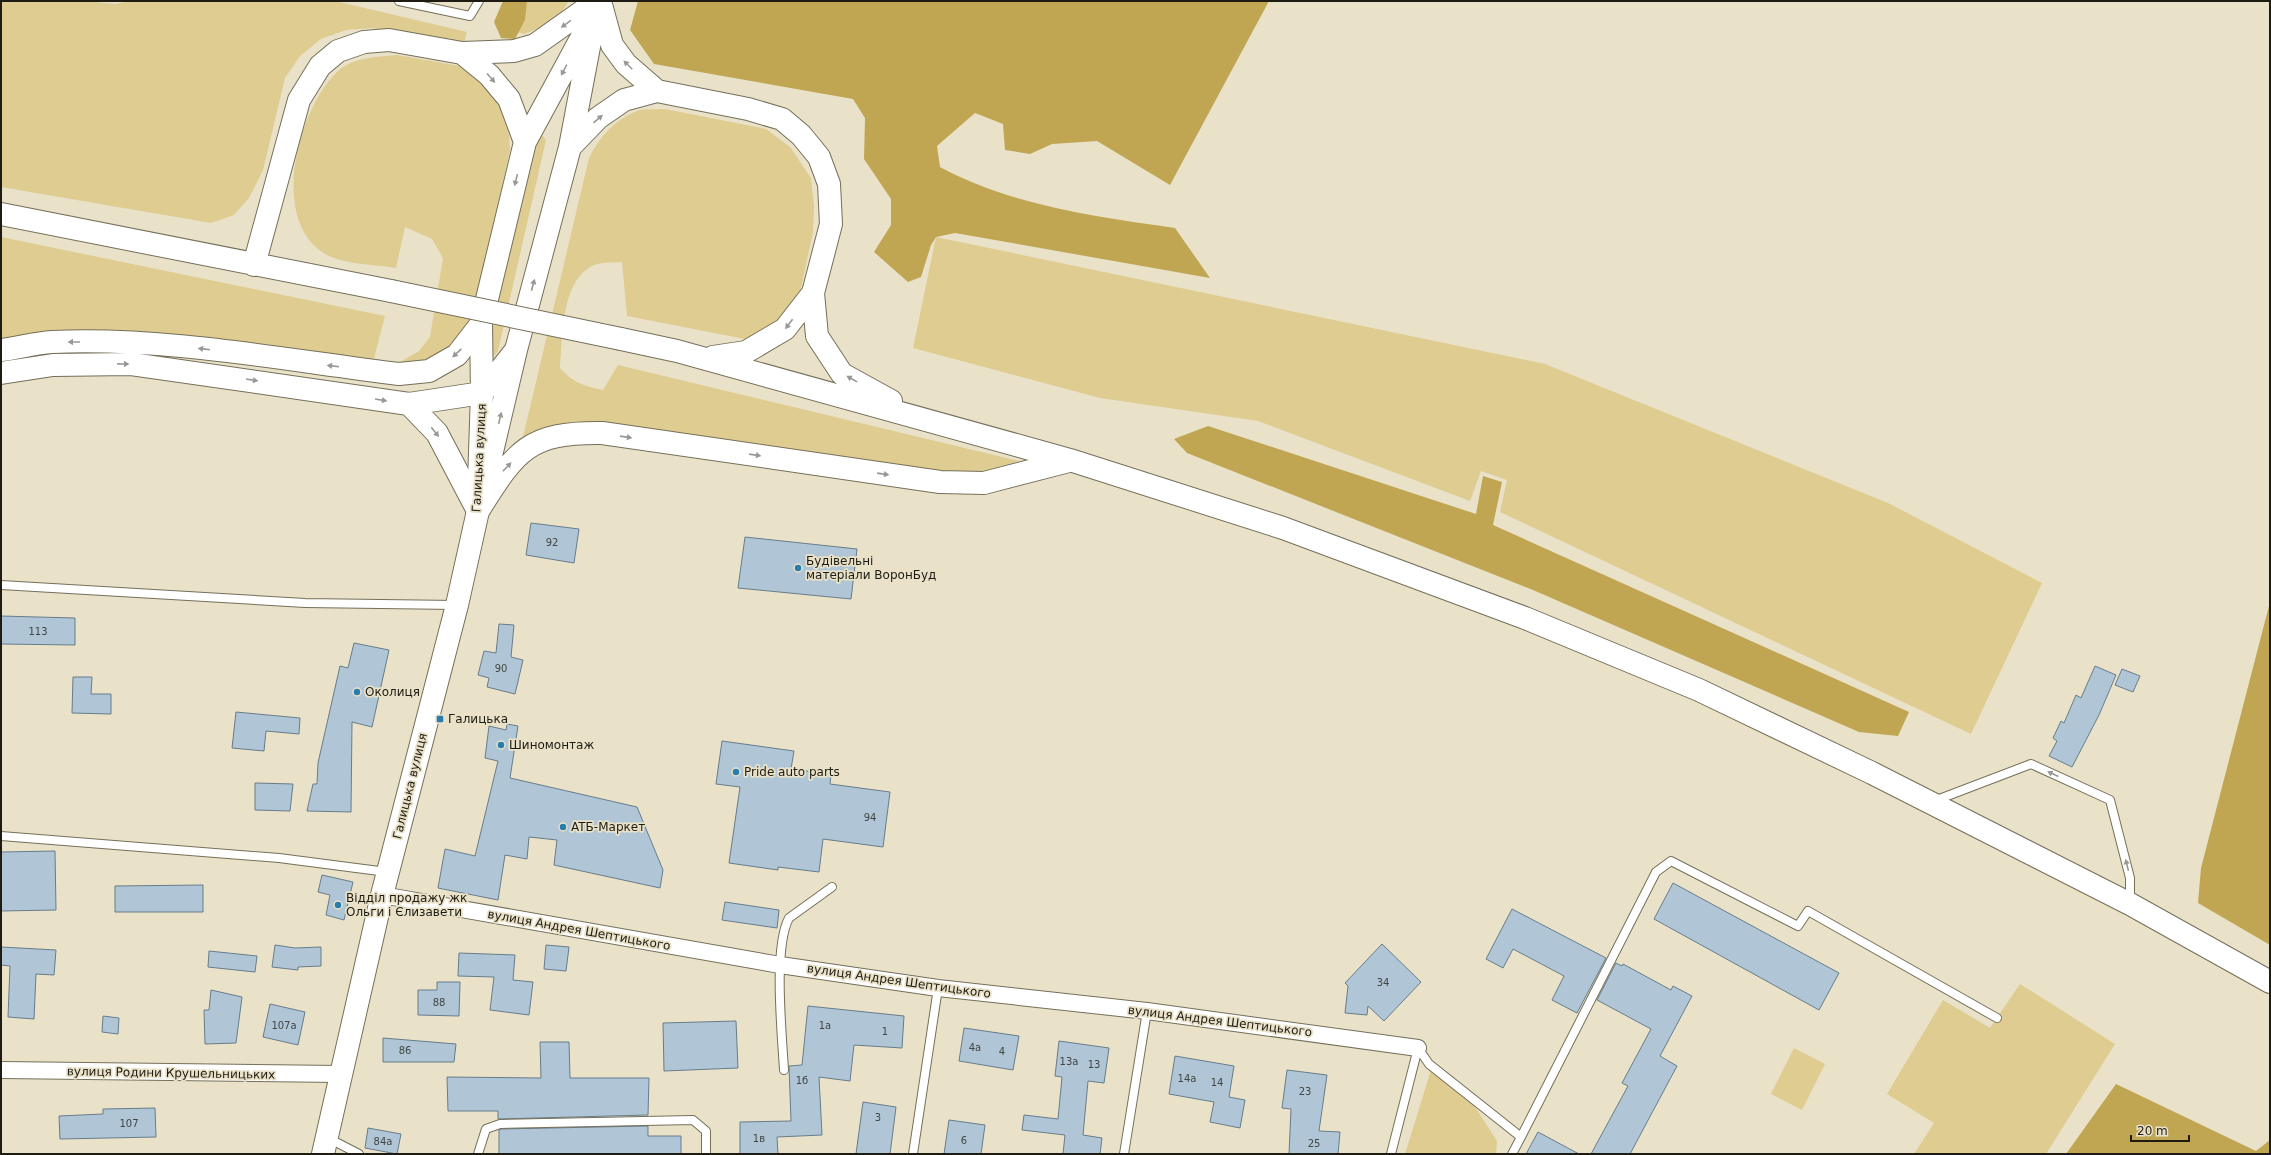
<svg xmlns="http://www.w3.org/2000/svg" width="2271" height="1155" viewBox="0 0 2271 1155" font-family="'DejaVu Sans',sans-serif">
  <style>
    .green { fill: #dfcc90 }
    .forest { fill: #c0a652 }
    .building { fill: #b0c6d6; stroke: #677c8b }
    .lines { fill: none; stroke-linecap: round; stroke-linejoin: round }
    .lane-casing { stroke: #756f59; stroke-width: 10 }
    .street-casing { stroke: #756f59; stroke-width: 18 }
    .primary-casing { stroke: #756f59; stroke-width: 24 }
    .highway-casing { stroke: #756f59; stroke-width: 24 }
    .lane { stroke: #fff; stroke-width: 8 }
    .street { stroke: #fff; stroke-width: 16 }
    .primary { stroke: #fff; stroke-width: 22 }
    .highway { stroke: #fff; stroke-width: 22 }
    .highway-bridge-casing { stroke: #756f59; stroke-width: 24; stroke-linecap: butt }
    .highway-bridge { stroke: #fff; stroke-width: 22 }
    .oneway { fill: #9a9894 }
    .poi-dot { fill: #297dad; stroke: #e9e2c9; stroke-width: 1.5 }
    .labels { text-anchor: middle; stroke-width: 3.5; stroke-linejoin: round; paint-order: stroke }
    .number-label { font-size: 10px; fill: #424643 }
    .street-label { font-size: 12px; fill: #1e1b12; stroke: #e9e2c9 }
    .poi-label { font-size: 12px; fill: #1e1b12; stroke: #e9e2c9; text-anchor: start }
  </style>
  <rect width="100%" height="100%" fill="#e9e2c9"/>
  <path class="green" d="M 1,1 L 86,1 L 115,4 L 129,1 L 335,1 L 467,32 L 464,43 L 372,28 L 346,30 L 321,39 L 300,56 L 285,78 L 263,170 L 249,198 L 234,215 L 211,223 L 1,187 Z
    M 513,1 L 568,1 C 563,17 539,29 524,34 L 513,31 Z
    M 397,55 L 460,66 L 488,87 L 502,109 L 508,124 L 510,150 L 474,312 C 464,332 453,350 432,359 C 422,364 406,363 395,365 L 419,351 L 430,337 L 443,258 L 432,239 L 405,227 L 396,268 C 373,264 341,265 322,252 C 270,217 298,109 337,72 C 353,57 376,57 397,55 Z
    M 665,109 L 766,129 L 790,147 L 811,178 L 814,206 L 813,232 L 800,293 L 788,315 L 750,340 L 627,316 L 622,262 C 614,263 601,262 594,265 C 560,281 563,337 560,368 C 573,383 585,386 603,390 L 618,365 L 1019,461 L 986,471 L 953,473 L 601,423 C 569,421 552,422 523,437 L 589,158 C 600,137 614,120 637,111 C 644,108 656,110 665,109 Z
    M 542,135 L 546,140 L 498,351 L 491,360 L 488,357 C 500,284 515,211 537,140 Z
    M 1,237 L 385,316 L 373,362 L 174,334 L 49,333 L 1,339 Z
    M 936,237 L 1545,364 L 1888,503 L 2042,583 L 1971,734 L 1500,512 L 1507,480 L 1481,471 L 1470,501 L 1258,421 L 1100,398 L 913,348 Z
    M 2020,984 L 2115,1044 L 2046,1154 L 1914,1154 L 1934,1123 L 1887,1094 L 1943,1000 L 1990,1028 Z
    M 1794,1048 L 1825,1064 L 1802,1110 L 1771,1094 Z
    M 1431,1070 L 1475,1107 L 1497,1141 L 1496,1154 L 1405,1154 Z"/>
  <path class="forest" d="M 503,1 L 527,1 L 525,20 L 515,39 L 501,38 L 494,22 Z
    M 638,1 L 1269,1 L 1170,185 L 1097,141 L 1052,144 L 1030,154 L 1005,150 L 1003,124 L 975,113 L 937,146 L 940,167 C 1013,206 1094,216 1175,228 L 1210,278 L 955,233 L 936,237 L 931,245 L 921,277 L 908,282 L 874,252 L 891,225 L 891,199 L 864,159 L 865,118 L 853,99 L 654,64 L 630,30 Z
    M 1208,426 L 1476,514 L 1483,476 L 1502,482 L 1493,525 L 1909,712 L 1898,736 L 1859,732 L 1533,590 L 1187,453 L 1174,439 Z
    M 2270,602 L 2270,945 L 2198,903 L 2201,868 Z
    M 2116,1084 L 2256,1151 L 2270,1140 L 2270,1154 L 2066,1154 Z"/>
  <path class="building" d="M 531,523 L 579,529 L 574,563 L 526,555 Z
    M 745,537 L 857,549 L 851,599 L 738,588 Z
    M 1,616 L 75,618 L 75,645 L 1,644 Z
    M 499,624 L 514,625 L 511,657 L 523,660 L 515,694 L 487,687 L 489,678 L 478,675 L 484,651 L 496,653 Z
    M 354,643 L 389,650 L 372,727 L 352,722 L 351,812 L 307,811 L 313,784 L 317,784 L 318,763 L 340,666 L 348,668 Z
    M 2095,666 L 2116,675 L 2099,715 L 2072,767 L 2049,756 L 2057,741 L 2053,738 L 2061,721 L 2064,723 L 2076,695 L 2081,698 Z
    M 2122,669 L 2140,676 L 2133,692 L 2115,685 Z
    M 73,677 L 92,677 L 91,694 L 111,694 L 111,714 L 72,713 Z
    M 236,712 L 300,718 L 299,734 L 266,731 L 264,751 L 232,748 Z
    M 507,724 L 518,726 L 510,778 L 637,807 L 663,870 L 660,888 L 554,865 L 557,840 L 529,837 L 527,859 L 505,855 L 498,900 L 438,888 L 445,849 L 475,856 L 498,761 L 485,758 L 489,726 L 506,730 Z
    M 722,741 L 794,751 L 791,769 L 831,774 L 830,784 L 890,792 L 883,847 L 823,839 L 819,872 L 778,867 L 778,870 L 729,863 L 740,787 L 716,784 Z
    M 255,783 L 293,784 L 290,811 L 255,810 Z
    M 55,851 L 56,910 L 1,911 L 1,852 Z
    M 322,875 L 353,882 L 344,920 L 326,915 L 330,895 L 318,892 Z
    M 1673,883 L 1839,973 L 1819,1010 L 1654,919 Z
    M 203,885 L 203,912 L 115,912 L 115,886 Z
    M 725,902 L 779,910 L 777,928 L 722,920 Z
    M 1512,909 L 1606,958 L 1577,1013 L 1552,1000 L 1564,976 L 1513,949 L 1503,968 L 1486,959 Z
    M 1382,944 L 1421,982 L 1384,1021 L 1368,1006 L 1367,1015 L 1345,1013 L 1348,986 L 1345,983 Z
    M 275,945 L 295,948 L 321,947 L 321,966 L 298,967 L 298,970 L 272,967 Z
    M 546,945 L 569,947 L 566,971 L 544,969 Z
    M 1,947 L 56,950 L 54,975 L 36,974 L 34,1019 L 8,1017 L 10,966 L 1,965 Z
    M 209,951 L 257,956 L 255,972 L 208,967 Z
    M 459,953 L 515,955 L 513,980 L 533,982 L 529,1015 L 490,1010 L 494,977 L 458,976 Z
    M 1616,963 L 1622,966 L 1623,964 L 1671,990 L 1673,986 L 1692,996 L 1660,1056 L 1677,1066 L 1630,1154 L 1591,1154 L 1628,1086 L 1622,1083 L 1651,1029 L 1597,1000 Z
    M 437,982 L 460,982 L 459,1016 L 418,1015 L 418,990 L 437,990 Z
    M 211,990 L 242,997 L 236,1043 L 205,1044 L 204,1010 L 209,1010 Z
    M 270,1004 L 305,1012 L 298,1045 L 263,1037 Z
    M 808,1006 L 904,1016 L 902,1048 L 854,1045 L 850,1081 L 819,1077 L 822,1135 L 777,1137 L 778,1154 L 740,1154 L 740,1122 L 791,1121 L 789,1066 L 802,1065 Z
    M 103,1016 L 119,1018 L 118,1034 L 102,1032 Z
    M 736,1021 L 738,1068 L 664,1071 L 663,1023 Z
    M 964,1028 L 1019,1036 L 1013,1070 L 959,1061 Z
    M 383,1038 L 456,1044 L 454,1062 L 383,1062 Z
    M 1059,1041 L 1109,1048 L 1104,1083 L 1088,1081 L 1083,1135 L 1102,1138 L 1100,1154 L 1063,1154 L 1065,1135 L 1022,1130 L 1024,1115 L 1058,1119 L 1062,1077 L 1055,1076 Z
    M 540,1042 L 569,1042 L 570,1078 L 649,1078 L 648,1115 L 498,1119 L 498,1111 L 448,1111 L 447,1077 L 541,1078 Z
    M 1175,1056 L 1234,1066 L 1229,1097 L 1245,1100 L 1240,1128 L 1210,1122 L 1214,1102 L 1169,1094 Z
    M 1287,1070 L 1327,1075 L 1319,1131 L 1340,1132 L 1338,1154 L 1289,1154 L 1291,1109 L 1282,1108 Z
    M 863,1102 L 896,1107 L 890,1154 L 856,1154 Z
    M 155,1108 L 156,1137 L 60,1139 L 59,1116 L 103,1114 L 103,1109 Z
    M 949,1120 L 985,1125 L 981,1154 L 944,1154 Z
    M 648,1126 L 648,1136 L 681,1136 L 681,1154 L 499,1154 L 499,1130 L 501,1129 Z
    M 368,1128 L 401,1134 L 397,1154 L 365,1148 Z
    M 1538,1132 L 1579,1154 L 1526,1154 Z"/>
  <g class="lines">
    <g class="lane-casing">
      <path id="lane" d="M 399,1 L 470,16 L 479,1
        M 1,585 L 305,603 L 456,605
        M 1934,801 L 2031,764 L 2110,800 L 2130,878 L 2130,903
        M 1,836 L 279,858 L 387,872
        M 1418,1048 L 1429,1064 L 1521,1137 L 1656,872 L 1671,861 L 1798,926 L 1808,911 L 1997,1018
        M 784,1070 C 782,1034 773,948 789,918 L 832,887
        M 328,1138 L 359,1154
        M 478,1154 L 486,1129 L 500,1124 L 693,1120 L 706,1131 L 706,1154
        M 913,1154 L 938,988
        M 1124,1154 L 1147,1011
        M 1391,1154 L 1418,1048
        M 1512,1154 L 1521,1137"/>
    </g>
    <g class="street-casing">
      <path id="street" d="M 382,895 L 780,965 L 938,988 L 1147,1011 L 1418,1048
        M 1,1070 L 340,1074"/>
    </g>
    <g class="primary-casing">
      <path id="primary" d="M 323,1154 L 382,895 L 457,605 L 478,511 L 482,393 L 481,324"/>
    </g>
    <g class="highway-casing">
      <path id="highway" d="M 600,1 L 612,45 L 626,64 L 657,91
        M 462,53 L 489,75 L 509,99 L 525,142
        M 570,147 L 598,118 L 624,100 L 657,91 L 748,109 L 782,119 L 801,135 L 819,157 L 829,184 L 831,224 L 813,293 L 817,336 L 842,374 L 891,401
        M 1,214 L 391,291
        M 254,265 L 299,100 L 320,66 L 338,51 L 364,42 L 389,40 L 462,53 L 514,51 L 535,45 L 597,1
        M 621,339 L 677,351 L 1070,460 L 1283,528 L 1525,618 L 1699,690 L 1872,773 L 2130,904 L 2270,982
        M 1,350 C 18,348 35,343 52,342 C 168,337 284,360 399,374 L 429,371 L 457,355 L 481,324 L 525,142 L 596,11
        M 713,357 L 746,352 L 785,329 L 813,293
        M 1,373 L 53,365 L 131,364 L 409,404 L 482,393 L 516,350
        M 409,404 L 437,433 L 478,511
        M 482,494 L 516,350 L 570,147 L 592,31
        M 478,511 C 516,451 527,432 602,433 L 940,482 L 984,483 L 1069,461"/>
    </g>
    <use href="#lane" class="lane"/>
    <use href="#street" class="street"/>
    <use href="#primary" class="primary"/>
    <use href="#highway" class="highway"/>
    <g class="highway-bridge-casing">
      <path id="highway-bridge" d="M 391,291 L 621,339"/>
    </g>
    <use href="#highway-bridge" class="highway-bridge"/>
  </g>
  <defs><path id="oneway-solid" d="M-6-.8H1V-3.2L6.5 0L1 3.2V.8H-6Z"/></defs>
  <g class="oneway">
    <use href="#oneway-solid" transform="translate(566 24) rotate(144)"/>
    <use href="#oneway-solid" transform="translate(628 65) rotate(-135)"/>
    <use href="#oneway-solid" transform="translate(564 70) rotate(118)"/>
    <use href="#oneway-solid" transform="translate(491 78) rotate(49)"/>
    <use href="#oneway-solid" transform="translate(598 119) rotate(-41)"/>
    <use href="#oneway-solid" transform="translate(516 180) rotate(104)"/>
    <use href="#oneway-solid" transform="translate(533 285) rotate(-75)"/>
    <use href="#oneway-solid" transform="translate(789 324) rotate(127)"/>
    <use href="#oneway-solid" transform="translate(74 342) rotate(180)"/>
    <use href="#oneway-solid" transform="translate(204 349) rotate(-173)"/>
    <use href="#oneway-solid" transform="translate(457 353) rotate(137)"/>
    <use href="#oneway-solid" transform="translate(123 364) rotate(1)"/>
    <use href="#oneway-solid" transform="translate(333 366) rotate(-173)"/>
    <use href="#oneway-solid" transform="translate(852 379) rotate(-151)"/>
    <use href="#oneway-solid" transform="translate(252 380) rotate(9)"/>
    <use href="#oneway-solid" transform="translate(381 400) rotate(9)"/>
    <use href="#oneway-solid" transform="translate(500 418) rotate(-77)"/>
    <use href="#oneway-solid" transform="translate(435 432) rotate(51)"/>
    <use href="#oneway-solid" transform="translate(626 437) rotate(8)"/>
    <use href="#oneway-solid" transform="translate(755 455) rotate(8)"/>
    <use href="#oneway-solid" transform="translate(507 467) rotate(-46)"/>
    <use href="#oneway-solid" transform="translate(883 474) rotate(8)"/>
    <use href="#oneway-solid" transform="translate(2053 774) rotate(-155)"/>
    <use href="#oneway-solid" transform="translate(2127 865) rotate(-104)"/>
  </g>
  <g class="poi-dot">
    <circle cx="798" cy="568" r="4"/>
    <circle cx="357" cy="692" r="4"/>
    <rect x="436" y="715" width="8" height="8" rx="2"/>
    <circle cx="501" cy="745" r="4"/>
    <circle cx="736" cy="772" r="4"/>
    <circle cx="563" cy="827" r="4"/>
    <circle cx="338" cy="905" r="4"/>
  </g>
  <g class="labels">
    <g class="number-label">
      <text x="552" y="546">92</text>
      <text x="38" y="635">113</text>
      <text x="501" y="672">90</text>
      <text x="870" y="821">94</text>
      <text x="1383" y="986">34</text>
      <text x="439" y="1006">88</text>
      <text x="284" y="1029">107а</text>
      <text x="825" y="1029">1а</text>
      <text x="885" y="1035">1</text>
      <text x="975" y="1051">4а</text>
      <text x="405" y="1054">86</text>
      <text x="1002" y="1055">4</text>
      <text x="1069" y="1065">13а</text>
      <text x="1094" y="1068">13</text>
      <text x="1187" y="1082">14а</text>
      <text x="802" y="1084">1б</text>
      <text x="1217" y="1086">14</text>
      <text x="1305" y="1095">23</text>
      <text x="878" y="1121">3</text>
      <text x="129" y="1127">107</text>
      <text x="759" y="1142">1в</text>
      <text x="964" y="1144">6</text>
      <text x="383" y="1145">84а</text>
      <text x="1314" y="1147">25</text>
    </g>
    <g class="street-label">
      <text transform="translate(479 458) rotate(-87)" y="4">Галицька вулиця</text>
      <text transform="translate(410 786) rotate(-76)" y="4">Галицька вулиця</text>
      <text transform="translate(579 930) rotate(10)" y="4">вулиця Андрея Шептицького</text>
      <text transform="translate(899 981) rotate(8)" y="4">вулиця Андрея Шептицького</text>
      <text transform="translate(1220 1021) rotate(7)" y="4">вулиця Андрея Шептицького</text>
      <text transform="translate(171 1073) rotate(1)" y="4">вулиця Родини Крушельницьких</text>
    </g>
    <g class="poi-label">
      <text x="806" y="565">Будівельні<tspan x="806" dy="14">матеріали ВоронБуд</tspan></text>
      <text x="365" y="696">Околиця</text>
      <text x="448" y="723">Галицька</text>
      <text x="509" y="749">Шиномонтаж</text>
      <text x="744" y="776">Pride auto parts</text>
      <text x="571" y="831">ATБ-Маркет</text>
      <text x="346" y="902">Відділ продажу жк<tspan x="346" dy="14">Ольги і Єлизавети</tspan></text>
    </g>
  </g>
  <rect width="2271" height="1155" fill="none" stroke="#1e1b12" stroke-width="4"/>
  <path d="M2131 1135v6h58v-6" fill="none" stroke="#1e1b12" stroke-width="2"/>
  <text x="2137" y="1135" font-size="12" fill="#1e1b12" stroke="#e9e2c9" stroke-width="3" paint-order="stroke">20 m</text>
</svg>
